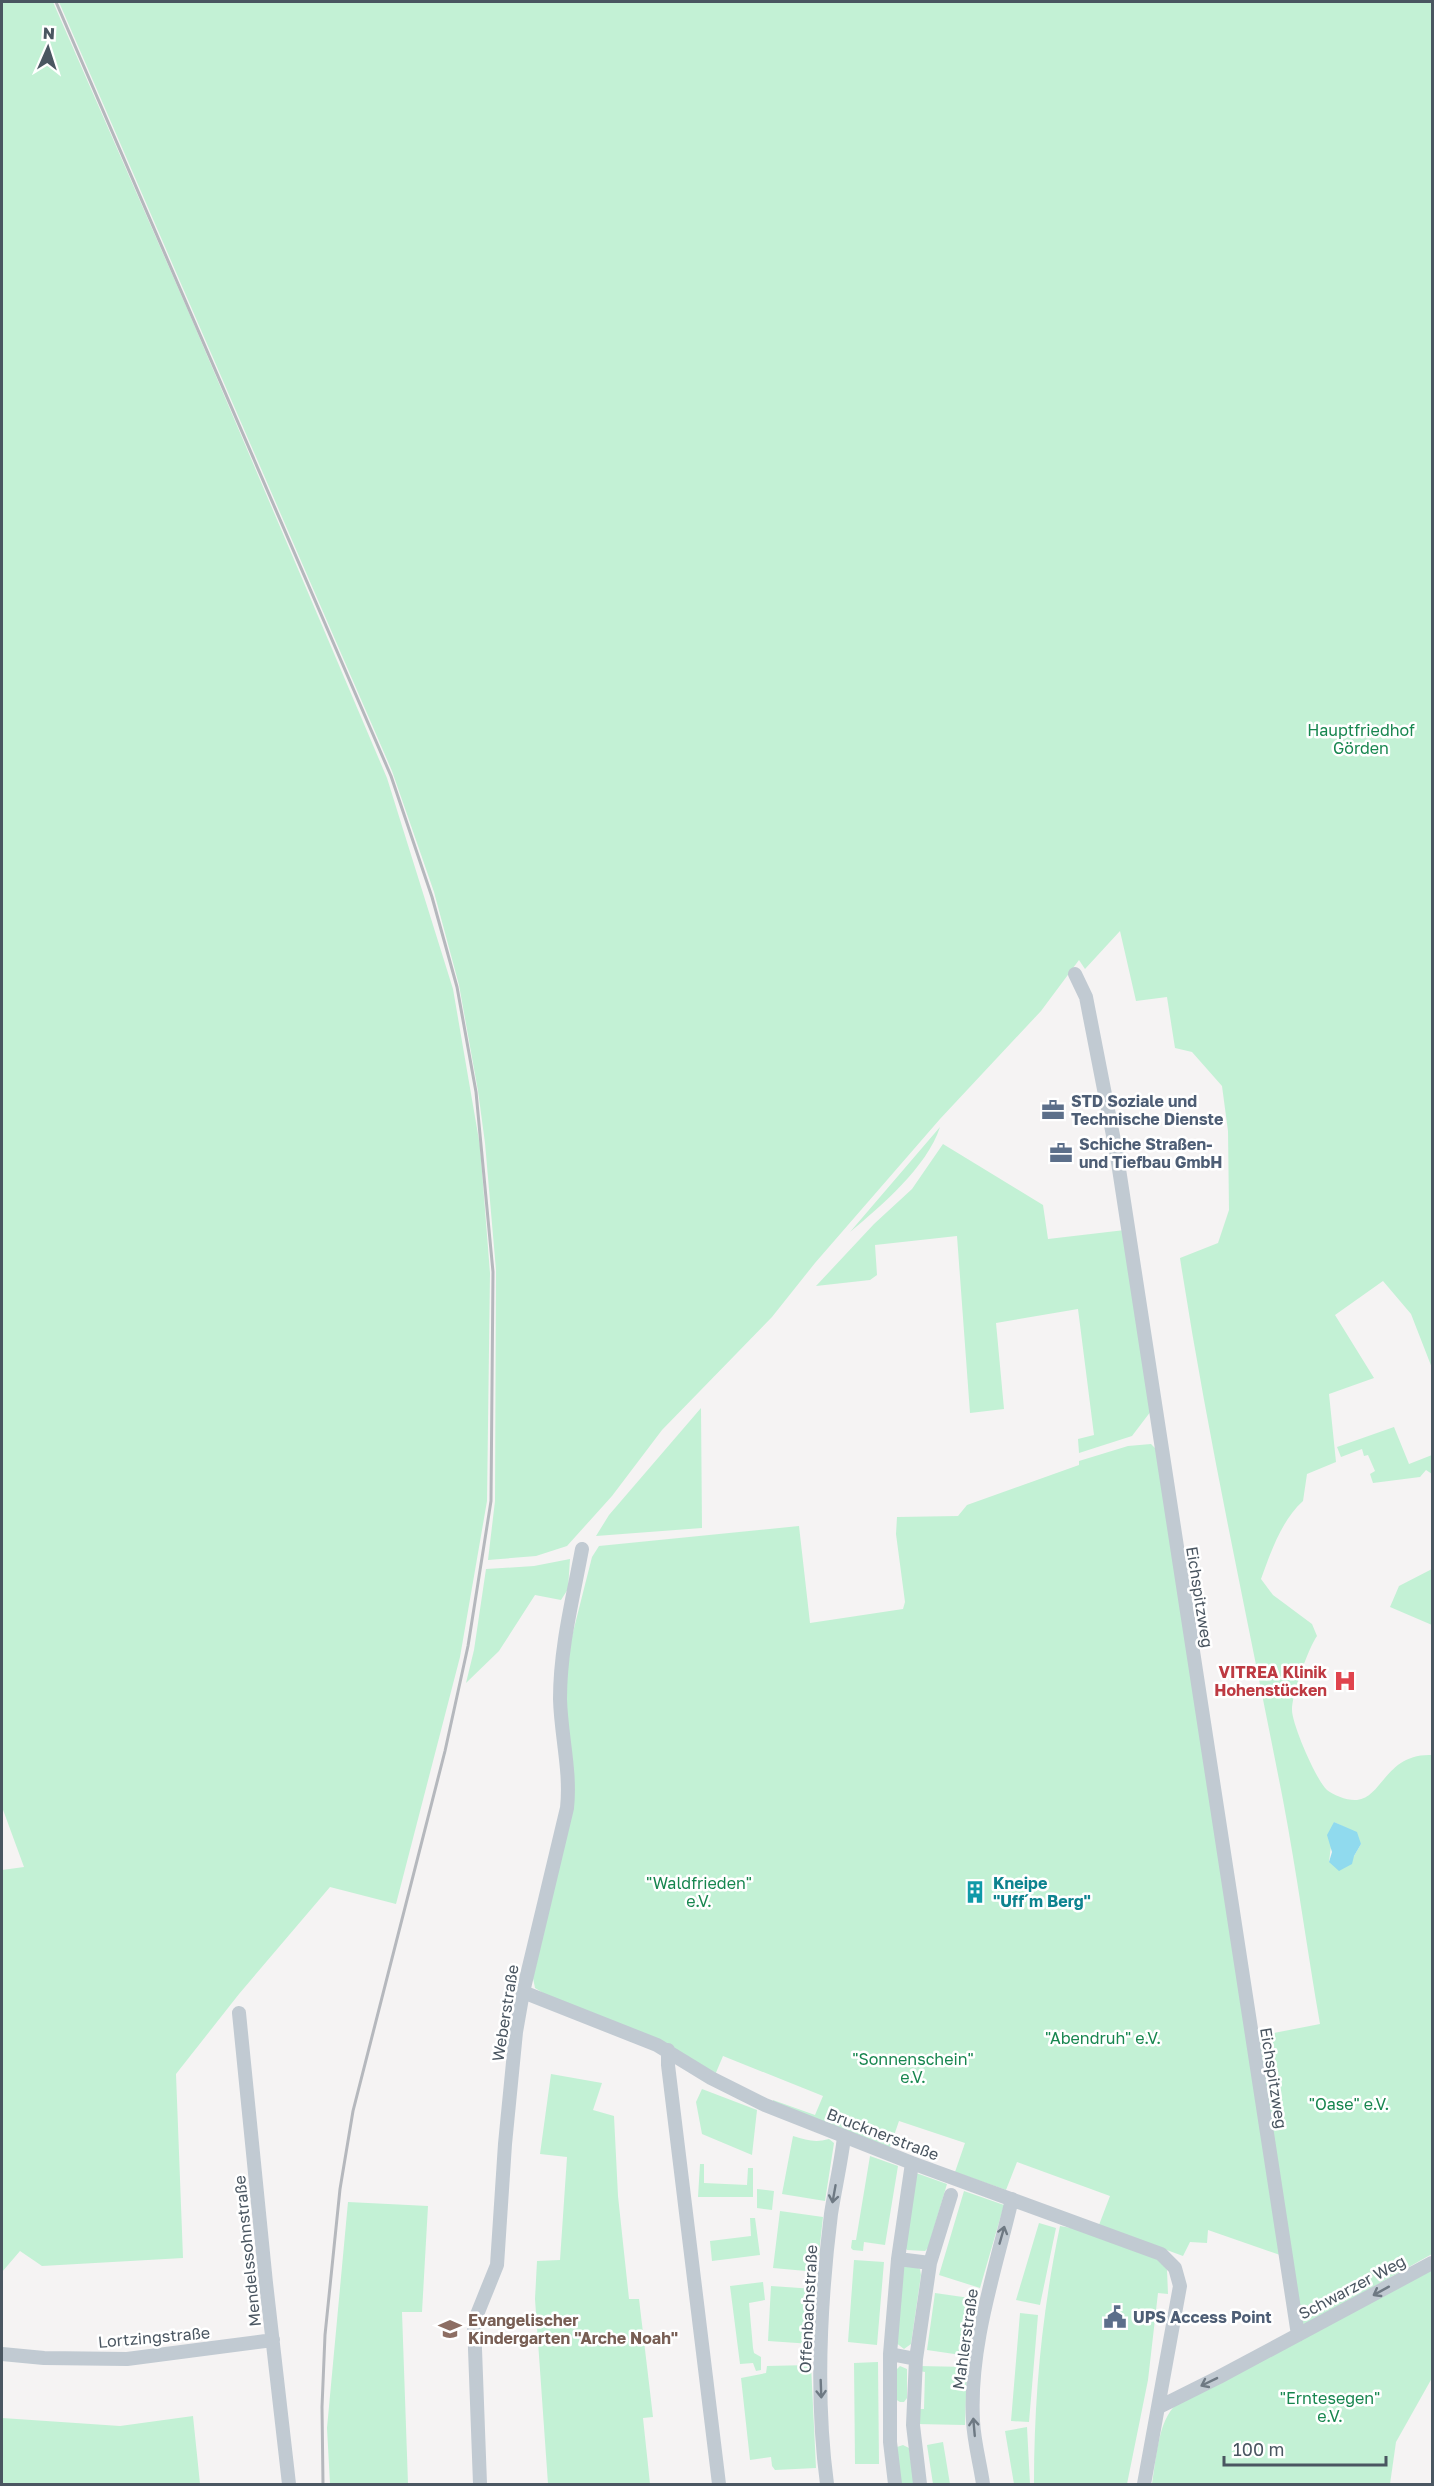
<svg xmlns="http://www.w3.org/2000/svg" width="1434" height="2486" viewBox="0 0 1434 2486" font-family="'Golos Text',sans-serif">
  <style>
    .green { fill: #c3f1d5; fill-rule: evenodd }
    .water { fill: #90daee }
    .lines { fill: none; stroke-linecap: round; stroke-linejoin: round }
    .street { stroke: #c1cad2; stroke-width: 14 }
    .rail { stroke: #b5b8bd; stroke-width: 3 }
    .oneway { stroke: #6e7983 }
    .labels { text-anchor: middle; stroke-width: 5; stroke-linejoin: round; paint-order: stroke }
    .park-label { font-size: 16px; fill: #17864f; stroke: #fff }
    .service-label { font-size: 16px; font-weight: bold; fill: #4e5e75; stroke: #fff; text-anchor: start }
    .street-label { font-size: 16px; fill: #4a5661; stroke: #fff }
    .health-label { font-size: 16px; font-weight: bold; fill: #be3a42; stroke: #fff; text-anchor: end }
    .culture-label { font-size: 16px; font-weight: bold; fill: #0d838f; stroke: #fff; text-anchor: start }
    .education-label { font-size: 16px; font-weight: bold; fill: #785e54; stroke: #fff; text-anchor: start }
  </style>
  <rect width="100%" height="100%" fill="#f5f3f3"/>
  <path class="green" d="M 2,2 L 53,2 L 189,313 L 387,778 L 453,989 L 480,1146 L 490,1273 L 487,1501 L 460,1657 L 396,1904 L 330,1887 L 239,1994 L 176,2074 L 183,2258 L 42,2266 L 20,2251 L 2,2272 L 2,1870 L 24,1867 L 2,1807 Z
    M 59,2 L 1432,2 L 1432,1368 L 1411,1314 L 1383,1281 L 1335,1315 L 1374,1378 L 1329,1394 L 1336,1462 L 1307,1474 L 1303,1501 C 1281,1521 1271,1552 1261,1579 L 1273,1595 L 1312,1624 L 1317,1636 C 1308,1649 1292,1694 1292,1710 C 1292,1724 1316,1780 1327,1790 C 1333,1795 1348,1801 1357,1800 C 1383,1797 1386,1753 1432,1755 L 1432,2254 L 1300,2328 L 1254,2037 L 1320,2024 C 1307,1949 1297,1874 1283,1800 C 1248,1620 1208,1440 1180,1258 L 1218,1243 L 1229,1210 L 1228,1131 L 1222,1086 L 1192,1052 L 1175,1048 L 1167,997 L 1136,1001 L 1120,931 L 1085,969 L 1079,960 L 1041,1011 L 940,1119 L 815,1263 L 772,1317 L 662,1430 L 612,1496 L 567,1546 L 536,1556 L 488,1560 L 495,1501 L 496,1270 L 485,1143 L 478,1091 L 459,985 L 434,892 L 392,771 ZM 1334,1822 L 1346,1828 L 1361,1844 L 1354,1856 L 1329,1862 Z
    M 940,1127 C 927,1167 881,1206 850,1232 Z
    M 943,1144 L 1043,1205 L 1048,1239 L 1125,1230 L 1151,1411 L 1132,1436 L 1079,1453 L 1078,1439 L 1094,1435 L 1078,1309 L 996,1323 L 1004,1409 L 970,1413 L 957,1236 L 875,1245 L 877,1275 L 870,1280 L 816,1286 L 874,1224 L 912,1189 Z
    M 701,1408 L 702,1528 L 596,1536 L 609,1515 Z
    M 1394,1427 L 1409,1464 L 1432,1455 L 1432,1474 L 1426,1470 L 1420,1477 L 1373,1483 L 1370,1474 L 1375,1471 L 1368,1455 L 1364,1456 L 1362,1449 L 1341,1457 L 1337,1447 Z
    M 1151,1444 L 1157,1450 L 1280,2255 L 1208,2230 L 1207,2243 L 1190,2242 L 1183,2256 L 1099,2225 L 1110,2196 L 1017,2162 L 1006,2190 L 955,2172 L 965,2143 L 899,2121 L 889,2150 L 773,2102 L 773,2100 L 815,2115 L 823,2096 L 723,2056 L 715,2075 L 543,1993 L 535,1988 L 533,1978 L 571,1814 L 566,1712 L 568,1652 L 592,1557 L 599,1546 L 799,1526 L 810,1623 L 903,1609 L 905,1602 L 896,1534 L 897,1517 L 958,1516 L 967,1505 L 1079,1465 L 1079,1461 L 1128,1446 Z
    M 570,1559 L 568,1589 L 561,1600 L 535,1595 L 499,1651 L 466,1683 L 474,1650 L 486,1569 L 534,1566 Z
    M 1432,1569 L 1432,1625 L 1390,1607 L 1399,1586 Z
    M 551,2074 L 602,2083 L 593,2110 L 614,2116 L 618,2196 L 629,2299 L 639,2299 L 653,2417 L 643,2418 L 650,2484 L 548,2484 L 535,2299 L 537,2261 L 560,2260 L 567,2157 L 540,2154 Z
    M 702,2089 L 757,2110 L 752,2155 L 702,2134 L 696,2102 Z
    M 793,2136 C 807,2140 815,2143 829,2139 L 834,2143 L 825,2201 L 782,2194 Z
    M 870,2156 L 898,2166 L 885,2245 L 864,2242 L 863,2251 L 853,2250 L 851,2248 L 852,2240 L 856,2240 Z
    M 700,2164 L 704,2164 L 704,2183 L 747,2185 L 748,2168 L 753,2168 L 753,2197 L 698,2197 Z
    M 916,2173 L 947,2184 L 928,2248 L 925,2251 L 907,2250 L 904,2246 Z
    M 757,2189 L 774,2191 L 772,2210 L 757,2208 Z
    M 964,2191 L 1004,2205 L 980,2288 L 939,2275 Z
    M 348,2202 L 428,2206 L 422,2312 L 402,2312 L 408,2484 L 330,2484 L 327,2428 Z
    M 780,2211 L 823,2217 L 817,2272 L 773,2268 Z
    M 750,2218 L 755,2218 L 760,2255 L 712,2261 L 710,2241 L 751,2236 Z
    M 1039,2223 L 1056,2228 L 1040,2305 L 1016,2300 Z
    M 1060,2226 L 1088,2231 L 1162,2259 L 1167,2270 L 1168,2294 L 1158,2293 L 1148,2380 L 1127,2484 L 1034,2484 C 1034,2396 1042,2312 1060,2226 Z
    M 854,2260 L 884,2262 L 877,2345 L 848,2342 Z
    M 905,2266 L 914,2266 L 920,2269 L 921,2275 L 911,2344 L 904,2349 L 895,2342 L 901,2270 Z
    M 1432,2268 L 1432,2378 L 1396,2442 L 1390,2484 L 1152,2484 C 1156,2461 1158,2420 1176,2405 Z
    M 763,2282 L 765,2300 L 749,2303 L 753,2348 L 754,2353 L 761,2357 L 761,2370 L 756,2371 L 753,2363 L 740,2364 L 730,2286 Z
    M 771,2286 L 815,2289 L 812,2344 L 768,2341 Z
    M 935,2293 L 977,2299 L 968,2356 L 927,2350 Z
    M 1020,2313 L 1038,2315 L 1029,2422 L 1011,2421 Z
    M 878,2362 L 879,2464 L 855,2464 L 854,2363 Z
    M 811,2365 L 816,2468 L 775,2470 L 772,2466 L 771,2457 L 750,2460 L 741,2378 L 766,2373 L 767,2366 Z
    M 900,2366 L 907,2369 L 907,2398 L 904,2402 L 900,2402 L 895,2399 L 895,2371 Z
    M 919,2366 L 967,2367 L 965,2425 L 916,2424 L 916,2409 L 924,2409 L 925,2372 L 919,2371 Z
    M 193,2416 L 200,2484 L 2,2484 L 2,2418 L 120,2426 Z
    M 1027,2427 L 1030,2484 L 1014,2484 L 1005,2431 Z
    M 943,2442 L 950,2484 L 933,2484 L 927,2445 Z
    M 903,2445 L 909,2448 L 914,2484 L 901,2484 L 897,2447 Z"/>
  <path class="water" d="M 1334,1822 L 1357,1832 L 1361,1844 L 1354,1856 L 1352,1864 L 1339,1871 L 1329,1862 L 1332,1852 L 1327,1835 Z"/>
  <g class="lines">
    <path class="street" d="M 1075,974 L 1086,997 L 1117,1156 L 1298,2335
      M 523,1992 L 657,2045 L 711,2078 L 765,2105 L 912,2163 L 1161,2254 L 1175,2268 L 1180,2286 L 1144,2484
      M 239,2013 L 266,2283 L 289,2484
      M 668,2050 L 668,2065 L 719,2484
      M 912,2163 L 898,2259 L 930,2263 L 951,2195
      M 898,2259 L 890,2354 L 916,2359 L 930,2263
      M 2,2354 L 44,2358 L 127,2359 L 273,2340
      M 890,2354 L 890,2442 L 895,2484
      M 916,2359 L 913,2425 L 920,2484
      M 1159,2407 L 1219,2377 L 1432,2263
      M 480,2484 L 474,2322 L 497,2265 L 505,2144 L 516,2032 L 523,1992 L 567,1808 C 571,1771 561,1736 560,1699 C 560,1648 573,1598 582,1549
      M 827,2484 C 815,2395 820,2303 831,2214 C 835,2188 841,2163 844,2137
      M 983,2484 C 980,2463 974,2442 973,2421 C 969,2345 995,2272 1012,2199"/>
    <path class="rail" d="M 56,2 L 391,776 L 432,897 L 457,987 L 476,1092 L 493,1272 L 491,1501 L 468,1646 L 445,1751 L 353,2111 L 340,2189 L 325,2335 L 322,2407 L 323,2484"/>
  </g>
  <defs><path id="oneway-shaft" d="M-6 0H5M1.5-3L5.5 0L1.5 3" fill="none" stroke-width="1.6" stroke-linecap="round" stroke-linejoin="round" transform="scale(1.5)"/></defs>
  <g class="oneway">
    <use href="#oneway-shaft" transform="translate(834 2194) rotate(100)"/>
    <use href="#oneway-shaft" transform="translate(1002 2235) rotate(-74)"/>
    <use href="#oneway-shaft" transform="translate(1381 2291) rotate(151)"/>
    <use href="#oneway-shaft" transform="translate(1209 2382) rotate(154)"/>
    <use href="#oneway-shaft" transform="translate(821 2389) rotate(88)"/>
    <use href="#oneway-shaft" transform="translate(974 2427) rotate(-95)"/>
  </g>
  <defs>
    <g id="office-bare" transform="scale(1.8)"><path d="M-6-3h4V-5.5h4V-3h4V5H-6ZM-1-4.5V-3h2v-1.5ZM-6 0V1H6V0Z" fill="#5c6f8a" stroke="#fff" stroke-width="2.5" paint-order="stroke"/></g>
    <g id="hospital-bare" transform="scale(1.8)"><path d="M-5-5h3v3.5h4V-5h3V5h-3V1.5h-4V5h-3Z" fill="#e0444e" stroke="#fff" stroke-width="2.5" paint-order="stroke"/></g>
    <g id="building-bare" transform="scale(1.8)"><path d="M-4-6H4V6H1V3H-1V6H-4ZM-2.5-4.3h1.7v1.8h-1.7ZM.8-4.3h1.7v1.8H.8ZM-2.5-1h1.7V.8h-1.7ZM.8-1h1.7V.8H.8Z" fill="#0f9aa8" stroke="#fff" stroke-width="2.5" paint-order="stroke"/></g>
    <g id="civic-bare" transform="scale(1.8)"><path d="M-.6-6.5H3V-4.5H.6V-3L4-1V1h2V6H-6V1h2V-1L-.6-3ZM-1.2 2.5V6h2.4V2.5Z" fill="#5c6f8a" stroke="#fff" stroke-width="2.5" paint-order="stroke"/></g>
    <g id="school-bare" transform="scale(1.8)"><path d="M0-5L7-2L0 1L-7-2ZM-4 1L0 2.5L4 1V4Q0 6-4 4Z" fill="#8d6e63" stroke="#fff" stroke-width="2.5" paint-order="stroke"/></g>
  </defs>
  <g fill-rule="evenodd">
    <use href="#office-bare" x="1053" y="1110"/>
    <use href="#office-bare" x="1061" y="1153"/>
    <use href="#hospital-bare" x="1345" y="1681"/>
    <use href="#building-bare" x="975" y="1892"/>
    <use href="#civic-bare" x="1115" y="2317"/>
    <use href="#school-bare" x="450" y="2329"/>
  </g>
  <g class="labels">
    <g class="park-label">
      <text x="1361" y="736">Hauptfriedhof<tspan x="1361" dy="18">Görden</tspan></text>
      <text x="699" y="1889">"Waldfrieden"<tspan x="699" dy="18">e.V.</tspan></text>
      <text x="1103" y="2044">"Abendruh" e.V.</text>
      <text x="913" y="2065">"Sonnenschein"<tspan x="913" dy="18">e.V.</tspan></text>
      <text x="1349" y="2110">"Oase" e.V.</text>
      <text x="1330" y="2404">"Erntesegen"<tspan x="1330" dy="18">e.V.</tspan></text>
    </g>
    <g class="service-label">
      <text x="1071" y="1107">STD Soziale und<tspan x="1071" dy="18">Technische Dienste</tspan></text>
      <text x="1079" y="1150">Schiche Straßen-<tspan x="1079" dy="18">und Tiefbau GmbH</tspan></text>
      <text x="1133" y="2323">UPS Access Point</text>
    </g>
    <g class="street-label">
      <text transform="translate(1200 1597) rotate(81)" y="6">Eichspitzweg</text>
      <text transform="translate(505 2013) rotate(-81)" y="6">Weberstraße</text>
      <text transform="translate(1274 2078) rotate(81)" y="6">Eichspitzweg</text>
      <text transform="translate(883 2134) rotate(21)" y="6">Brucknerstraße</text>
      <text transform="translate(247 2251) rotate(-96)" y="6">Mendelssohnstraße</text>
      <text transform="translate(1352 2287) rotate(-28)" y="6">Schwarzer Weg</text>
      <text transform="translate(808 2309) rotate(-87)" y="6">Offenbachstraße</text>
      <text transform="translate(154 2337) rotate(-5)" y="6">Lortzingstraße</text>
      <text transform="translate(965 2339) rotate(-82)" y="6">Mahlerstraße</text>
    </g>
    <g class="health-label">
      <text x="1327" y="1678">VITREA Klinik<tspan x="1327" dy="18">Hohenstücken</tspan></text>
    </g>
    <g class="culture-label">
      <text x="993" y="1889">Kneipe<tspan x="993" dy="18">"Uff´m Berg"</tspan></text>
    </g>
    <g class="education-label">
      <text x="468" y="2326">Evangelischer<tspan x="468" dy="18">Kindergarten "Arche Noah"</tspan></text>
    </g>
  </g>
  <rect width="1434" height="2486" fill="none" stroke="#4a5661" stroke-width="6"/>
  <g transform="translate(48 48) rotate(3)" stroke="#ffffff" stroke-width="4.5" paint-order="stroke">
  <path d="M0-4.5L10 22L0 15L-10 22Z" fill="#4a5661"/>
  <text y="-9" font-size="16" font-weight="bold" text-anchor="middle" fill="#4a5661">N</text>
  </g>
  <path d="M1224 2456v9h162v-9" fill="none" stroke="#4a5661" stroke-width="3"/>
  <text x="1233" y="2456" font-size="18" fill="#4a5661" stroke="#ffffff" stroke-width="4.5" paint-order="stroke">100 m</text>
</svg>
